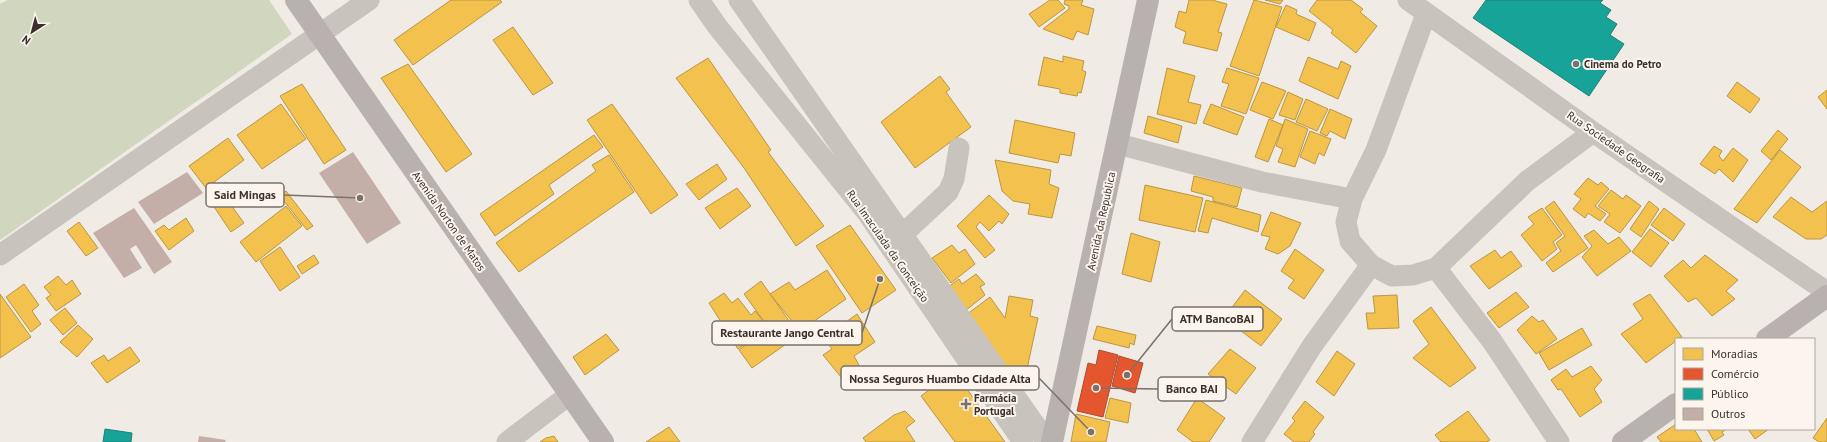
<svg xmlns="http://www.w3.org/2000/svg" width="1827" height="442" viewBox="0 0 1827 442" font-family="'PT Sans',sans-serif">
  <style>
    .green { fill: #d1d6bf }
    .homes { fill: #f2c14e; stroke: #bb9644 }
    .shops { fill: #e4572e; stroke: #b14b2d }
    .public { fill: #17a398; stroke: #228077 }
    .building { fill: #c3afa7 }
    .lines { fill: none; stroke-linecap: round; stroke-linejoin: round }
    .minor { stroke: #c9c3be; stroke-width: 21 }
    .major { stroke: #b8b1ad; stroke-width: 22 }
    .poi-dot { fill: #7a716c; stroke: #fbf5ee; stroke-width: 1.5 }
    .labels { text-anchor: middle; stroke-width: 4; stroke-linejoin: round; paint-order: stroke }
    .poi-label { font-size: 11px; font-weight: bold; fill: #3b302b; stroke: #fbf5ee; text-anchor: start }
    .street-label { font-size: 11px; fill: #3b302b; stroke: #fbf5ee }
    .leader { fill: none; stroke: #7a716c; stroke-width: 1.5 }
    .callout-dot { fill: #7a716c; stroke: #fbf5ee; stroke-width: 1.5 }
    .callout { fill: #fbf5ee; stroke: #7a716c; stroke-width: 1.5 }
    .callout-label { font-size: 12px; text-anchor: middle; font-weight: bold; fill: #3b302b }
  </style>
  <rect width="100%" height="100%" fill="#f0ebe5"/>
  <path class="green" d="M 7,0 L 269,0 L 292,34 L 0,240 L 0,4 Z"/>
  <path class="homes" d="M 451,0 L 500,0 L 502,2 L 413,65 L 394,40 Z
    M 1050,0 L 1058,0 L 1065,8 L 1039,27 L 1029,14 Z
    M 1065,0 L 1083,0 L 1081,5 L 1094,9 L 1088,35 L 1077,31 L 1073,40 L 1043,29 L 1069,9 L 1069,6 L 1064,4 Z
    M 1189,0 L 1212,0 L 1227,4 L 1218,32 L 1222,33 L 1217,51 L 1183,43 L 1186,32 L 1175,27 L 1179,11 L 1186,13 Z
    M 1254,0 L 1282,7 L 1259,76 L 1230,66 Z
    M 1265,0 L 1283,0 L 1280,4 Z
    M 1317,0 L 1351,0 L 1363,9 L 1360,12 L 1377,26 L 1356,53 L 1331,33 L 1333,30 L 1309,11 Z
    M 1286,5 L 1297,10 L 1296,14 L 1316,23 L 1309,41 L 1276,27 Z
    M 513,27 L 553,83 L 533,95 L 493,40 Z
    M 1063,56 L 1084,61 L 1082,70 L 1086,72 L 1081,93 L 1078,92 L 1077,96 L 1060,93 L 1060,89 L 1038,85 L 1044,57 L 1063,62 Z
    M 1308,57 L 1338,69 L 1341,61 L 1351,66 L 1338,99 L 1299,81 Z
    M 708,58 L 771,150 L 768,152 L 824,226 L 796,246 L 744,168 L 676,78 Z
    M 408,64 L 472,154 L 446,172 L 381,78 Z
    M 1167,68 L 1195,76 L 1188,102 L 1201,105 L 1196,124 L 1157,114 Z
    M 1227,68 L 1259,78 L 1246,114 L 1221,106 L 1229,84 L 1222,82 Z
    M 940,76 L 950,89 L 946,92 L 971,127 L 915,168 L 881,122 Z
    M 1262,82 L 1286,91 L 1273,119 L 1250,110 Z
    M 1737,82 L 1760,99 L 1750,113 L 1727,96 Z
    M 302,84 L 346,150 L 324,164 L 280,96 Z
    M 1827,90 L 1827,109 L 1818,97 Z
    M 1288,92 L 1303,99 L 1295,120 L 1279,115 Z
    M 1306,99 L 1328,109 L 1317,131 L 1296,122 Z
    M 281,104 L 306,139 L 262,169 L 237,135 Z
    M 612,104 L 678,195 L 651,214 L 587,120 Z
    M 1211,104 L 1244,117 L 1237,135 L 1203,123 Z
    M 1330,109 L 1352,119 L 1345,139 L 1330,131 L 1327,136 L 1320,133 Z
    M 1148,116 L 1182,126 L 1178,143 L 1144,133 Z
    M 1269,119 L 1283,125 L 1268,162 L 1255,157 Z
    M 1285,119 L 1308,129 L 1295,167 L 1278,162 L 1283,149 L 1276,146 Z
    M 1015,120 L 1075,133 L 1071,156 L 1060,154 L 1058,163 L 1009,153 Z
    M 1778,130 L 1788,139 L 1771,160 L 1761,151 Z
    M 1310,131 L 1331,139 L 1324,156 L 1319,153 L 1315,164 L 1300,157 Z
    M 594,135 L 603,147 L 549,185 L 554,194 L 495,236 L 480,214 Z
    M 228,138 L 244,160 L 206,188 L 189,166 Z
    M 1714,146 L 1722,151 L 1719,156 L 1723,161 L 1733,148 L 1748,160 L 1733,182 L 1719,169 L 1715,174 L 1700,164 Z
    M 1780,150 L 1801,167 L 1757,223 L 1734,209 Z
    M 609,155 L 634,192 L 519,272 L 496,243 L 596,171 L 592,165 Z
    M 995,160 L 1051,170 L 1049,184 L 1059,188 L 1052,218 L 1028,214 L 1030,204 L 1013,201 L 1002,191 Z
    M 717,164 L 727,179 L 699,200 L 686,184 Z
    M 1194,176 L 1242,188 L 1237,207 L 1213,201 L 1213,197 L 1191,191 Z
    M 1588,178 L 1598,185 L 1601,182 L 1609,189 L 1595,206 L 1606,214 L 1600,221 L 1588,213 L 1585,218 L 1573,209 L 1581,199 L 1574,194 Z
    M 226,182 L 239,200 L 231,205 L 244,223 L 231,232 L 206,195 Z
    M 1145,185 L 1203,198 L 1195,232 L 1139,220 Z
    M 737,188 L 751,206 L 720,229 L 705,208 Z
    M 1611,190 L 1623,199 L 1626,195 L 1641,206 L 1620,233 L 1604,222 L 1610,214 L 1598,206 Z
    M 286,191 L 313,226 L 307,230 L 280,196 Z
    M 989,195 L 1009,214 L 1002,224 L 999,221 L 989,231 L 980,222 L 976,227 L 995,250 L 985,258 L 957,226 Z
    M 1791,197 L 1812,212 L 1827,201 L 1827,235 L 1821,239 L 1806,239 L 1773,217 Z
    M 1206,200 L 1261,215 L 1258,232 L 1212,218 L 1208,233 L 1198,231 Z
    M 1554,201 L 1588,248 L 1553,272 L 1546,263 L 1561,251 L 1556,243 L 1565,236 L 1545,208 Z
    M 1649,201 L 1659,209 L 1641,237 L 1630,229 Z
    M 286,206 L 302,226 L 256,262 L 240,242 Z
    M 1542,208 L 1562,235 L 1553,242 L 1557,249 L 1542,261 L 1521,235 L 1534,224 L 1528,217 Z
    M 1664,208 L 1685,224 L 1673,241 L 1651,225 Z
    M 1271,212 L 1301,223 L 1290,246 L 1278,254 L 1265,249 L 1270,237 L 1261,235 Z
    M 186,218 L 194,231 L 169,250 L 155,231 L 164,225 L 169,230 Z
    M 79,222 L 98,248 L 86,256 L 67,231 Z
    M 850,225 L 896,290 L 862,313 L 816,246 Z
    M 1650,229 L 1669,243 L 1651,267 L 1632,252 Z
    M 1594,230 L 1608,244 L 1619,237 L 1631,251 L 1597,276 L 1582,257 L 1592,246 L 1584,236 Z
    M 1131,233 L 1160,242 L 1151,282 L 1122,274 Z
    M 952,245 L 959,253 L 965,249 L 975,264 L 951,283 L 932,258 Z
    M 280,247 L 300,277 L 280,291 L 260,261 Z
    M 1295,249 L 1324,270 L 1304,299 L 1288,288 L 1294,280 L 1281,271 Z
    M 1495,250 L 1501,258 L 1511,251 L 1522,266 L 1489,289 L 1470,266 Z
    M 314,255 L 319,263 L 302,274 L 297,266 Z
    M 1705,255 L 1738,280 L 1726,291 L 1735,299 L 1712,316 L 1696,298 L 1688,302 L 1664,276 L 1683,260 L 1691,268 Z
    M 827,270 L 846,299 L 800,331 L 770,294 L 789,282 L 795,290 Z
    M 976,274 L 985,284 L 980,287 L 985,295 L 965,311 L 947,288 L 959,279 L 962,284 Z
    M 58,276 L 66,285 L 72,280 L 81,294 L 56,311 L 46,298 L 51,295 L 44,287 Z
    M 761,281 L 799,335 L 752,368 L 739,350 L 768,327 L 744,294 Z
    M 24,284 L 39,305 L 32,311 L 41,324 L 31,332 L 6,297 Z
    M 1245,290 L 1282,319 L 1261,346 L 1224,318 Z
    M 1516,292 L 1529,307 L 1499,328 L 1487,313 Z
    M 724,293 L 732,303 L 738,298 L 751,315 L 755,311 L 768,327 L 738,349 L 709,303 Z
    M 0,294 L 31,337 L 0,358 Z
    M 1650,294 L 1682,337 L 1676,339 L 1676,341 L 1646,363 L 1621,334 L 1643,319 L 1633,304 Z
    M 1397,295 L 1399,328 L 1368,329 L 1366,313 L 1375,313 L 1373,296 Z
    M 1009,296 L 1033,300 L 1030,316 L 1038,318 L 1027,369 L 1022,379 L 1017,382 L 966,315 L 990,297 L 1005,318 Z
    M 1431,307 L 1476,368 L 1450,387 L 1413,358 L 1429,344 L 1413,321 Z
    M 65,308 L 77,323 L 63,335 L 50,320 Z
    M 857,314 L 875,342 L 854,356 L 859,365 L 841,377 L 823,355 L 832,349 L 824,338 Z
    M 1532,316 L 1539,322 L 1543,320 L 1557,339 L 1536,354 L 1517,330 Z
    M 78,325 L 93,339 L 77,357 L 60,342 Z
    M 1097,326 L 1136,335 L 1134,345 L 1130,343 L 1129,348 L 1093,339 Z
    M 1582,328 L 1592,345 L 1549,370 L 1539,353 Z
    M 606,334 L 619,350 L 585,375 L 573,357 Z
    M 130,347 L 140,361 L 107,383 L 91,363 L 104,355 L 108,361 Z
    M 1230,349 L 1256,368 L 1236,394 L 1208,374 Z
    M 1337,351 L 1355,364 L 1334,396 L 1316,382 Z
    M 1591,366 L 1602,380 L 1594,389 L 1602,402 L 1580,417 L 1561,389 L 1558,390 L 1551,380 L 1566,369 L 1572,377 Z
    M 954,371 L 1005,442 L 955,442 L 921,396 Z
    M 1110,398 L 1131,403 L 1128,423 L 1105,418 Z
    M 1197,398 L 1225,418 L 1209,442 L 1193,442 L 1177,430 Z
    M 1305,401 L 1324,417 L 1313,432 L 1315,434 L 1309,442 L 1294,442 L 1284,434 L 1295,421 L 1292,418 Z
    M 905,411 L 915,421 L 906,428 L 915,442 L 866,442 L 863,438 L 894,415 Z
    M 1468,411 L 1490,440 L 1487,442 L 1441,442 L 1435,435 Z
    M 1076,414 L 1110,422 L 1106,442 L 1071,442 Z
    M 1827,418 L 1827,442 L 1819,442 L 1813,438 Z
    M 1676,424 L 1676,429 L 1694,429 L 1702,442 L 1661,442 L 1657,437 Z
    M 669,427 L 680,442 L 646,442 Z
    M 1707,429 L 1727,429 L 1722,432 L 1724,435 L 1714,441 Z
    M 1748,429 L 1769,429 L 1755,439 Z
    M 554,436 L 558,442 L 540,442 L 546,438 Z"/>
  <path class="shops" d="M 1099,350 L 1118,355 L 1103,417 L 1077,411 L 1088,363 L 1096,365 Z
    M 1119,356 L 1143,363 L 1135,393 L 1112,386 Z"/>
  <path class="public" d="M 1486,0 L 1603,0 L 1600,3 L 1611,10 L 1606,17 L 1617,24 L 1610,35 L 1624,44 L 1589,96 L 1473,18 Z
    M 105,429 L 132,433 L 131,442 L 103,442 Z"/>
  <path class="building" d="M 353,152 L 401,223 L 367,244 L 319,173 Z
    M 187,172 L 203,193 L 154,224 L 138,202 Z
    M 134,208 L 172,262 L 154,274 L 136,245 L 130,249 L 142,268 L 124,278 L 93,233 Z
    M 199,436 L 226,440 L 225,442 L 198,442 Z"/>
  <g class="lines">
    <path class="minor" d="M 699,0 L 717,26 L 868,214 L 1023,442
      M 739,0 L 1047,442
      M 1408,0 L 1593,132 L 1827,292
      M 1426,14 L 1376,150 L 1352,199 L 1346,222 L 1350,241 L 1371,265 L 1392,276 L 1413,275 L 1436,268 L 1527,181 L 1593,132
      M 1118,144 L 1262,182 L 1352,199
      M 903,234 L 948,192 L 954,179 L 959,148
      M 0,255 L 369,0
      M 1436,268 L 1492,341 L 1559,442
      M 507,442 L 569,395
      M 1252,442 L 1312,346 L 1371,265"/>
    <path class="major" d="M 296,0 L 603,442
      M 1767,339 L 1827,296
      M 1052,442 L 1148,0
      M 1623,442 L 1676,404"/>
  </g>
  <g class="poi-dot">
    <circle cx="1576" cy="64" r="4"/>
    <path d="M964 398h4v4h4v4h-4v4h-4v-4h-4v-4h4z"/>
  </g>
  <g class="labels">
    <g class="poi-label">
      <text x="1584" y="68">Cinema do Petro</text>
      <text x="974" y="402">Farmácia<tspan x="974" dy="13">Portugal</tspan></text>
    </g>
    <g class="street-label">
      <text transform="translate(1616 147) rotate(35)" y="4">Rua Sociedade Geografia</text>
      <text transform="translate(449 221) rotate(55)" y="4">Avenida Norton de Matos</text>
      <text transform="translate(1101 221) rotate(-78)" y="4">Avenida da Republica</text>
      <text transform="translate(888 246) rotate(55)" y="4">Rua Imaculada da Conceição</text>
    </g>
  </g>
  <path class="leader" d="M360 198L284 195M1127 375L1172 319M880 279L862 333M1091 432L1039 378M1096 388L1158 389"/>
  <g class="callout-dot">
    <circle cx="360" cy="198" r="4"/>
    <circle cx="1127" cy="375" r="4"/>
    <circle cx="880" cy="279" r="4"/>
    <circle cx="1091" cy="432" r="4"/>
    <circle cx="1096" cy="388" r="4"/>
  </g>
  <g class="callout">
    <rect x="206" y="183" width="78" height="24" rx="4"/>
    <rect x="1172" y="307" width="91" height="24" rx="4"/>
    <rect x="712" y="321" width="150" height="24" rx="4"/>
    <rect x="841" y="366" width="198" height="24" rx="4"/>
    <rect x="1158" y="377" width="68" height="24" rx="4"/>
  </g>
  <g class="callout-label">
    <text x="245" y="199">Said Mingas</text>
    <text x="1217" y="323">ATM BancoBAI</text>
    <text x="787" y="337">Restaurante Jango Central</text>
    <text x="940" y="383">Nossa Seguros Huambo Cidade Alta</text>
    <text x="1192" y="393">Banco BAI</text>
  </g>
  <rect x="1675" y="338" width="140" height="92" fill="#fbf5ee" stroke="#aea6a0"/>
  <rect x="1683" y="348" width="20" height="12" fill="#f2c14e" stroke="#aea6a0"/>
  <text x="1711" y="358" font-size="12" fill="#3b302b">Moradias</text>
  <rect x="1683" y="368" width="20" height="12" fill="#e4572e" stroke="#aea6a0"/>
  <text x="1711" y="378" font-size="12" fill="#3b302b">Comércio</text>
  <rect x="1683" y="388" width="20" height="12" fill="#17a398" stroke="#aea6a0"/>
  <text x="1711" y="398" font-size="12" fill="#3b302b">Público</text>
  <rect x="1683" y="408" width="20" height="12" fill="#c3afa7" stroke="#aea6a0"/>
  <text x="1711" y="418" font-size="12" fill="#3b302b">Outros</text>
  <g transform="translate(32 32) rotate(216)" stroke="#fbf5ee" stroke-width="3" paint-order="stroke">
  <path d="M0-3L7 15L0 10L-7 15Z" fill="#3b302b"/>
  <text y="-6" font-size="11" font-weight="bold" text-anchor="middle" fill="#3b302b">N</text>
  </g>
</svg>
